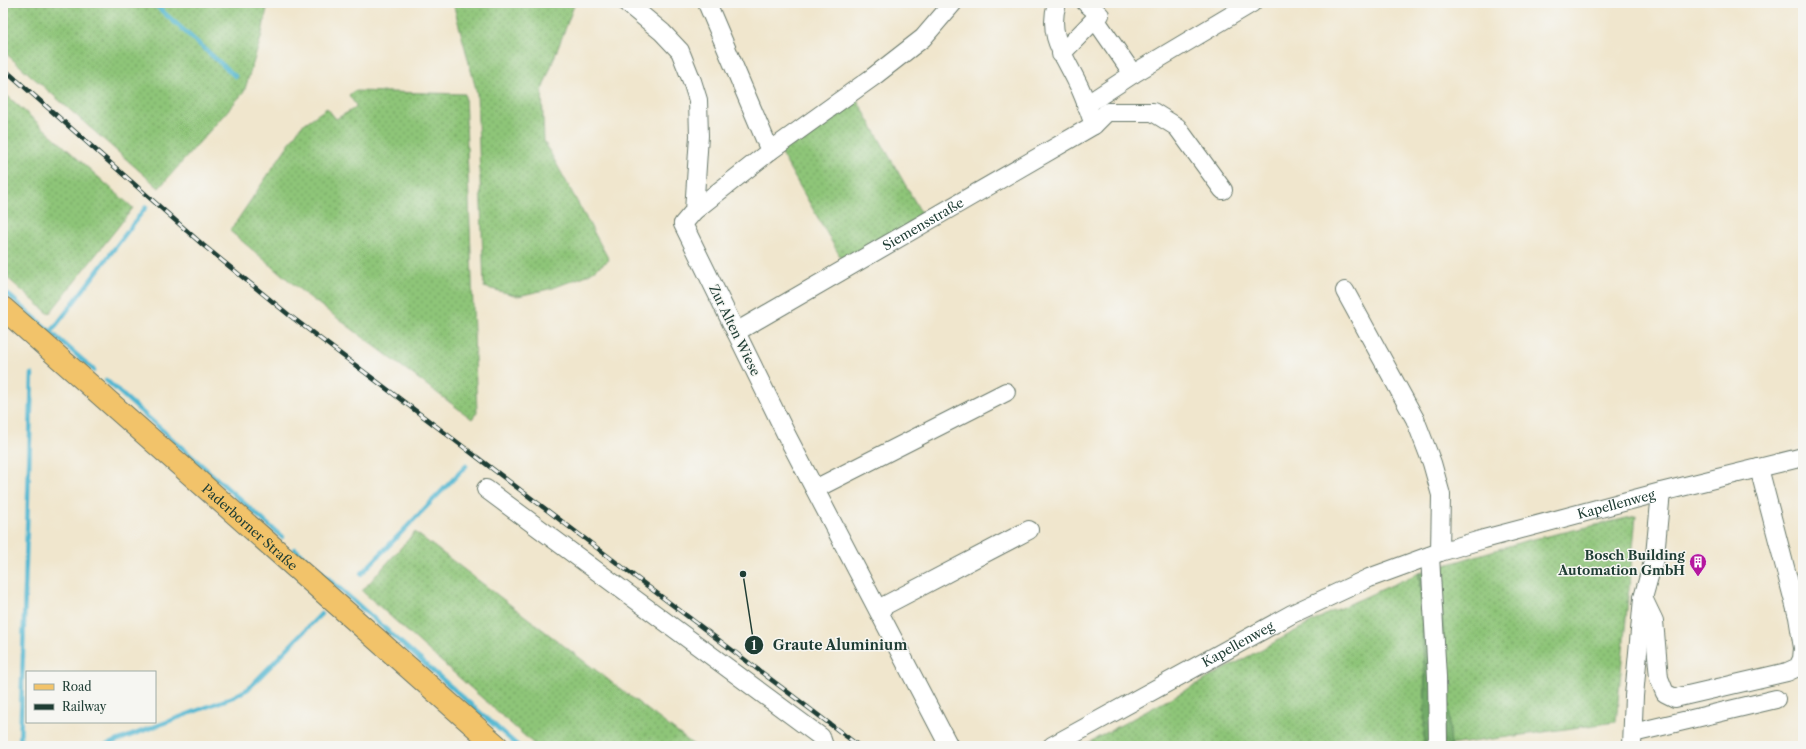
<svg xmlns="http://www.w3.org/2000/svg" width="1806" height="749" viewBox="0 0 1806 749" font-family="'Libre Caslon Text',serif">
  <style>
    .grass { fill: url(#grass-dots); stroke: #568156 }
    .forest { fill: url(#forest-crowns); stroke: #48744e }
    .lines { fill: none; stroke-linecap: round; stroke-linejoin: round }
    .stream { stroke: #52b7d1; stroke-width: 4.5 }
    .minor-casing { stroke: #68786a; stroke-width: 20 }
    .major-casing { stroke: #68786a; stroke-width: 24 }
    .minor { stroke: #fff; stroke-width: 18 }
    .major { stroke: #f2c36a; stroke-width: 22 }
    .rail-casing { stroke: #1f3d34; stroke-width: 4.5 }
    .rail { stroke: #f6f6f2; stroke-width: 3; stroke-dasharray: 9; stroke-linecap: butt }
    .labels { text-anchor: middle; stroke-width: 3; stroke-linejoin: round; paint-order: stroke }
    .street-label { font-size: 13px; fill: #1f3d34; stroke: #f6f6f2 }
    .poi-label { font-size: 13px; font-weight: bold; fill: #1f3d34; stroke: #f6f6f2; text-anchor: end }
    .leader { fill: none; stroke: #1f3d34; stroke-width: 1.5 }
    .callout-dot { fill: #1f3d34; stroke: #f6f6f2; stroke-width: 1.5 }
    .mark-label { font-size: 12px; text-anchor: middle; font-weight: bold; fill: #fff }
    .callout-label { font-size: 14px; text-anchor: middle; font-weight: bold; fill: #1f3d34; stroke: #f6f6f2; stroke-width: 3; stroke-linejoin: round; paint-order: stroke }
  </style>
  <defs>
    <pattern id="grass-dots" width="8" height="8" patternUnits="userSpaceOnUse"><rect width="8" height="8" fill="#8ec578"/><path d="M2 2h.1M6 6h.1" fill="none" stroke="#73a163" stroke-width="1.8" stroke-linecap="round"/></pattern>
    <pattern id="forest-crowns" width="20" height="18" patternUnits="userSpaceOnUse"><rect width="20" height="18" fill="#72aa68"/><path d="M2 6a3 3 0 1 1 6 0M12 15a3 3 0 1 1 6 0" fill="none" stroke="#5d8c56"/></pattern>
  </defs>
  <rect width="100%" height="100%" fill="#f6f6f2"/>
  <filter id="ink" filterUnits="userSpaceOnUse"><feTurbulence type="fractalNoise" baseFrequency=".025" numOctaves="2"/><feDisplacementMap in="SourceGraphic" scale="8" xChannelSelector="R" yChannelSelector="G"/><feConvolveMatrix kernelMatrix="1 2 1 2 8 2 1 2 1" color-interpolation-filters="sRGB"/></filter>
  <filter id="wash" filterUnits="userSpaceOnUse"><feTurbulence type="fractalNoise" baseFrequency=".012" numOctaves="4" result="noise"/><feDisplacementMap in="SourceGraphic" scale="16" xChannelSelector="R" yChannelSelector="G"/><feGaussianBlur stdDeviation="0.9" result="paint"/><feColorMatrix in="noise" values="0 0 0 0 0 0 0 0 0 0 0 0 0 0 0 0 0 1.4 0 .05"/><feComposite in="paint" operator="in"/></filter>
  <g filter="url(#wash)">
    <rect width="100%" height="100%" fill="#f0e6cd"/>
    <path class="grass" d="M 3,3 L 268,3 L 261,38 L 244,92 L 159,188 L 3,51 Z
      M 453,3 L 575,3 L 542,90 L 544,141 L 609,260 L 587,275 L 553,288 L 518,296 L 484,287 L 477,93 Z
      M 354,91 L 465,94 L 477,412 L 472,419 L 304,293 L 230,231 L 301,126 L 327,108 L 336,119 L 357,107 L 349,95 Z
      M 3,92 L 133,208 L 49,314 L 3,274 Z
      M 855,96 L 923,216 L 844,263 L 779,150 Z
      M 1636,516 L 1616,722 L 1450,745 L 1439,567 L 1525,541 Z
      M 415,532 L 695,746 L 536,746 L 362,591 Z
      M 1419,573 L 1425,679 L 1424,746 L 1082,746 L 1327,614 Z"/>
    <path class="forest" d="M 1439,567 L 1451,746 L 1424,746 L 1425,679 L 1419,573 Z"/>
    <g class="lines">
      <path class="stream" d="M 153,3 L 235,76
        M 3,290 L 94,370
        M 51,332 L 146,207
        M 106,380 L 282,537
        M 295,549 L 518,746
        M 361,574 L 466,466
        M 20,746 L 32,374
        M 103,746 L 233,697 L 248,689 L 321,614"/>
    </g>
  </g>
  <g filter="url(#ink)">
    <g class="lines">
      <g class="minor-casing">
        <g id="minor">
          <path d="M 627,3 L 662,32 L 680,51 L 692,81 L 698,100 L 699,136 L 694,211"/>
          <path d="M 707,3 L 770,151"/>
          <path d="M 1057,3 C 1047,35 1064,55 1077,82 C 1084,95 1089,111 1094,125"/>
          <path d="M 1086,3 L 1100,15 L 1095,19"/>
          <path d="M 1061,54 L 1095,19 L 1133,74 L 1252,3"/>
          <path d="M 1086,105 L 1133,74"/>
          <path d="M 1345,291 L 1415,419 L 1432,463 L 1441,495 L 1440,552"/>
          <path id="s1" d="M 736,332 L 1094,125 L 1107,112 L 1153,112 L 1177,127 L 1223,190"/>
          <path d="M 486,489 L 821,737 L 824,746"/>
          <path d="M 815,489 L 1006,392"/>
          <path d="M 1430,556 L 1437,677 L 1438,741 L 1434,746"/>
          <path d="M 1643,598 L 1654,621 L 1659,678 L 1665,693 L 1675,698 L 1787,672 L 1798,667 L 1802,659 L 1803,648 L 1798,617 L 1759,468"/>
          <path d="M 878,609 L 1029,530"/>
          <path d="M 1633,733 L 1776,699"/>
          <path d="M 949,746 L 787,436 L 683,224 L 694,211 L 770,151 L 873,77 L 923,38 L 953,3"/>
          <path id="s2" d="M 1052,746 L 1292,614 L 1369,578 L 1440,552 L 1484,539 L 1661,492 L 1803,457"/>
          <path d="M 1632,746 L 1634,696 L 1643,598 L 1655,555 L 1661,492"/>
        </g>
      </g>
      <g class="major-casing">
        <g id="major">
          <path id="s3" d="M 3,308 L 497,746"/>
        </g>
      </g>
      <use href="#minor" class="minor"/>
      <use href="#major" class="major"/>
      <g class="rail-casing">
        <path id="rail" d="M 3,68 L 203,245 L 289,315 L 859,746"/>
      </g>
      <use href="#rail" class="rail"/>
    </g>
  </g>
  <defs>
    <g id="building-pin" transform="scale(0.9)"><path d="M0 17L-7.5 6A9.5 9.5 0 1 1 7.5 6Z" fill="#b5179e" stroke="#f6f6f2"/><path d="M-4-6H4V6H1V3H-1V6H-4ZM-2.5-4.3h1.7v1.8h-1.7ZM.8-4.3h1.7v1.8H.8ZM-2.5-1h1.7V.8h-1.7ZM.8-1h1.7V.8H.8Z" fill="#fff"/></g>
  </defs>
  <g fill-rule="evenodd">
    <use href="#building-pin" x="1698" y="562"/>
  </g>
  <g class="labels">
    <g class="street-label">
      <text dy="5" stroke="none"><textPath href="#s1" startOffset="216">Siemensstraße</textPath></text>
      <text transform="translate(735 330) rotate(64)" y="5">Zur Alten Wiese</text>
      <text dy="5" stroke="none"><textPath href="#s2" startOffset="617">Kapellenweg</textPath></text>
      <text dy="5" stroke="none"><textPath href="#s3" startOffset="330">Paderborner Straße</textPath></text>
      <text dy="5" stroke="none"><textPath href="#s2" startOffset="212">Kapellenweg</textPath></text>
    </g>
    <g class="poi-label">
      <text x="1685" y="560">Bosch Building<tspan x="1685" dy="15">Automation GmbH</tspan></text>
    </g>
  </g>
  <path class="leader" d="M743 574L754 645"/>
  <g class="callout-dot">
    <circle cx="743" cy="574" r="4"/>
    <circle cx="754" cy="645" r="10"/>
  </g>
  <g class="mark-label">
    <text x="754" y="650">1</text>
  </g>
  <g class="callout-label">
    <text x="840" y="650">Graute Aluminium</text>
  </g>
  <rect width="1806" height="749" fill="none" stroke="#f6f6f2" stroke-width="16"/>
  <rect x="26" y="671" width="130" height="52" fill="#f6f6f2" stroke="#a0aca6"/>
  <rect x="34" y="684" width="20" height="6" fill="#f2c36a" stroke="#a0aca6"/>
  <text x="62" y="691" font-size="12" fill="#1f3d34">Road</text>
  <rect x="34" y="704" width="20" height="6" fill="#1f3d34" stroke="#a0aca6"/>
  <text x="62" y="711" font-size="12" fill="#1f3d34">Railway</text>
</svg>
